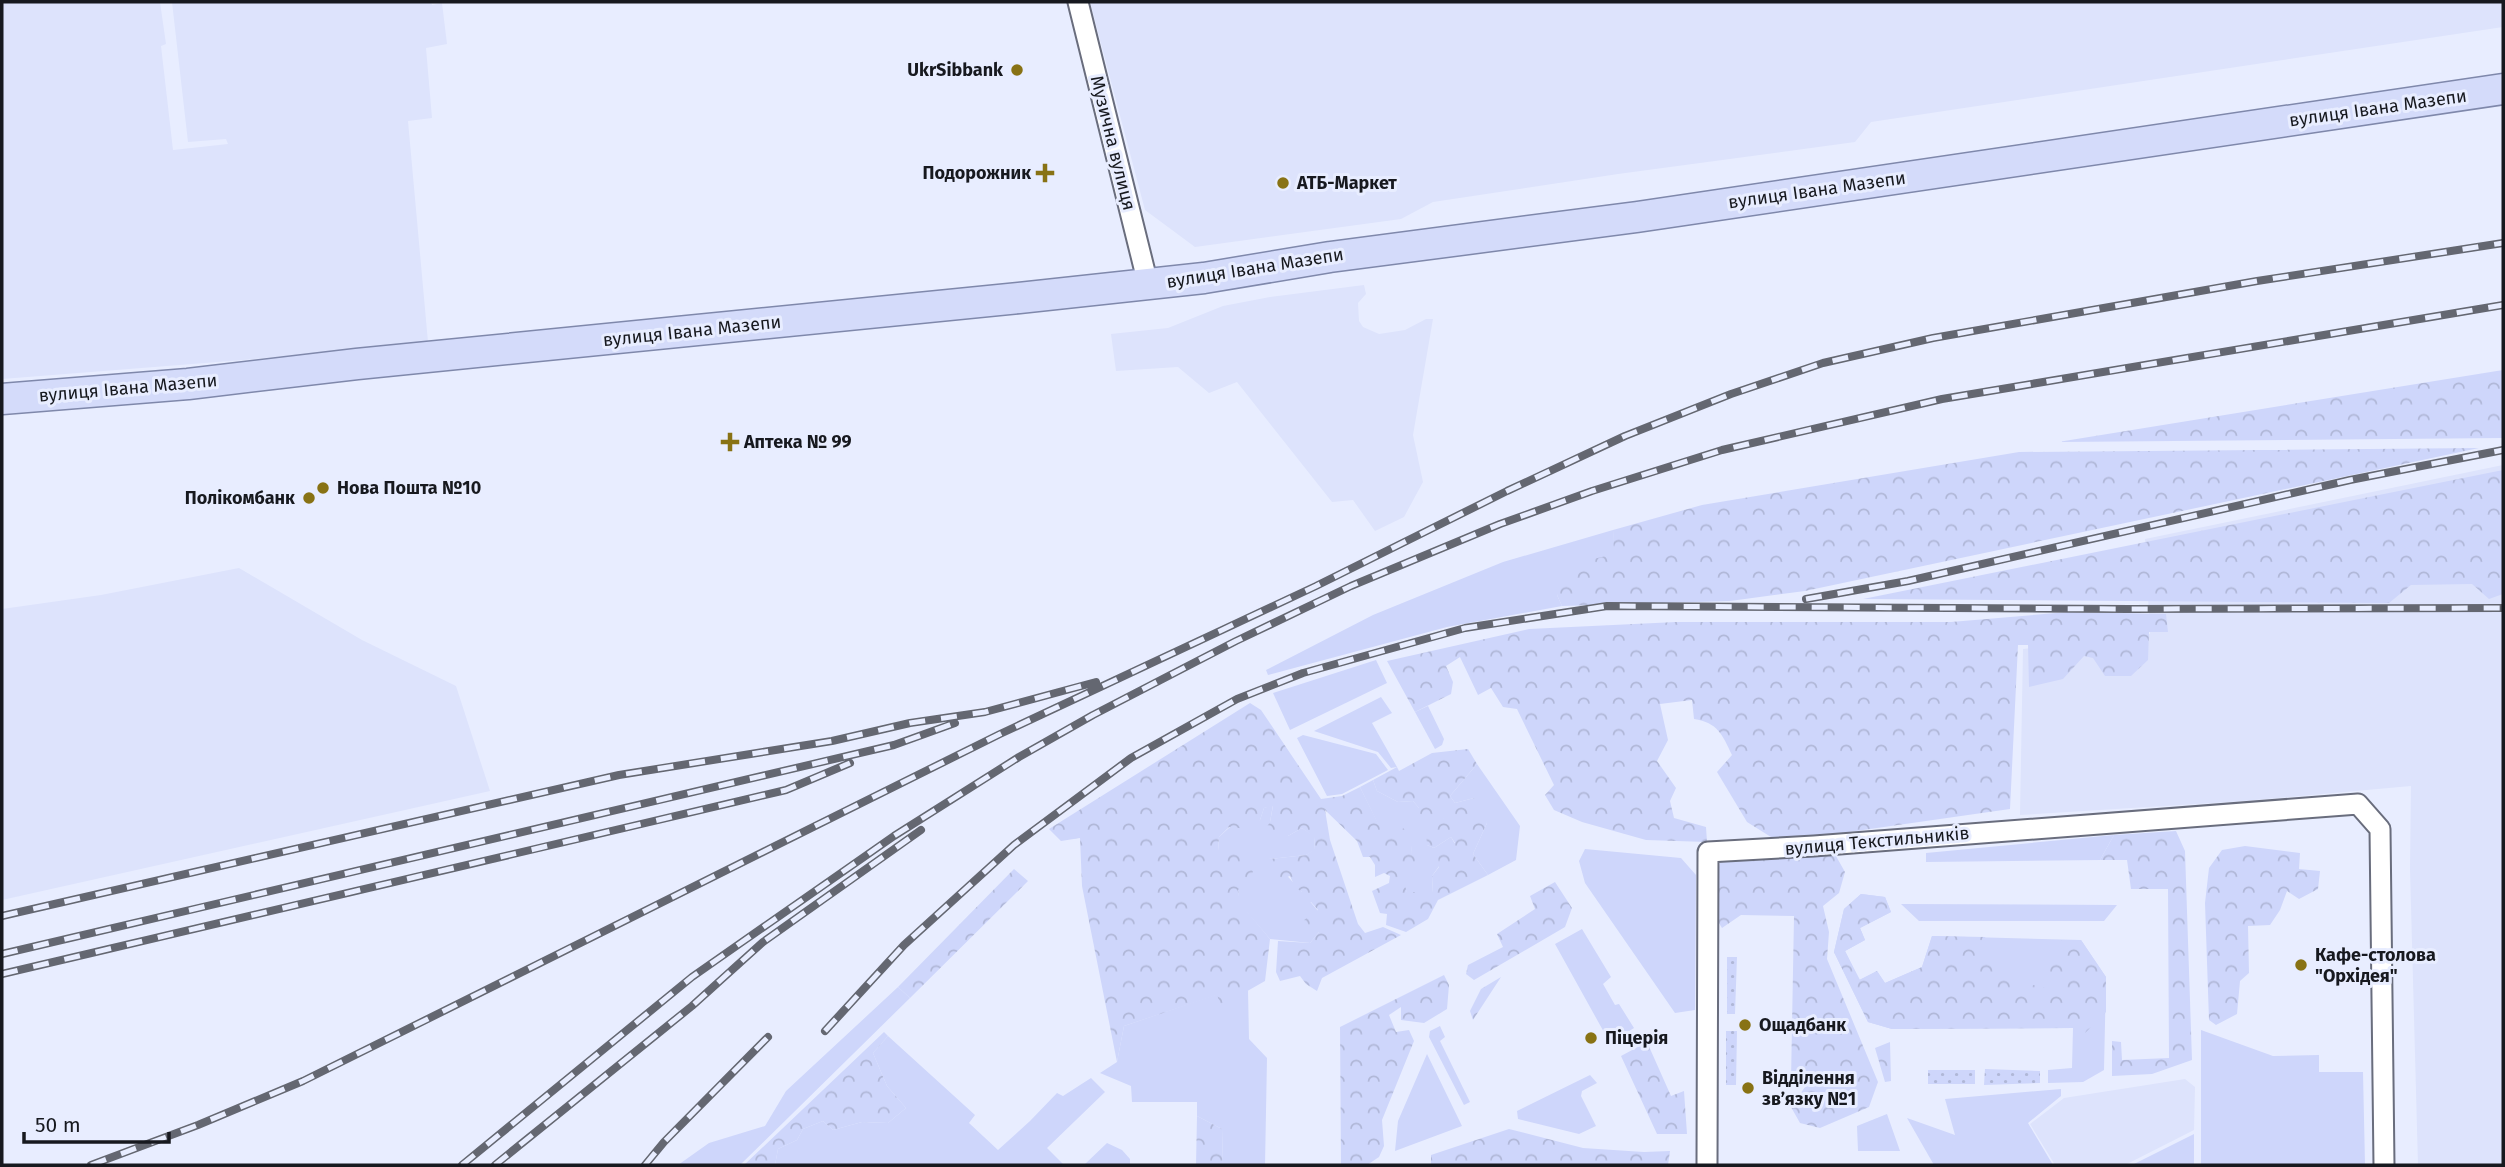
<svg xmlns="http://www.w3.org/2000/svg" width="2505" height="1167" viewBox="0 0 2505 1167" font-family="'Fira Sans',sans-serif">
  <style>
    .built { fill: #dde3fc }
    .green { fill: #ced6fb }
    .forest { fill: url(#forest-crowns) }
    .garden { fill: url(#garden-dots) }
    .lines { fill: none; stroke-linecap: round; stroke-linejoin: round }
    .street-casing { stroke: #696d7d; stroke-width: 23 }
    .primary-casing { stroke: #7f88ab; stroke-width: 33 }
    .street { stroke: #fff; stroke-width: 19 }
    .primary { stroke: #d4dbfa; stroke-width: 30 }
    .rail-casing { stroke: #646771; stroke-width: 8 }
    .rail { stroke: #e8edff; stroke-width: 5; stroke-dasharray: 16; stroke-linecap: butt }
    .poi-dot { fill: #887214; stroke: #e8edff; stroke-width: 2.5 }
    .labels { text-anchor: middle; stroke-width: 6; stroke-linejoin: round; paint-order: stroke }
    .poi-label { font-size: 18px; font-weight: bold; fill: #17191f; stroke: #e8edff; text-anchor: start }
    .street-label { font-size: 18px; fill: #17191f; stroke: #e8edff }
  </style>
  <defs>
    <pattern id="forest-crowns" width="20" height="18" patternUnits="userSpaceOnUse" patternTransform="scale(1.75)"><rect width="20" height="18" fill="#ced6fb"/><path d="M2 6a3 3 0 1 1 6 0M12 15a3 3 0 1 1 6 0" fill="none" stroke="#b0b7d7"/></pattern>
    <pattern id="garden-dots" width="8" height="8" patternUnits="userSpaceOnUse" patternTransform="scale(1.75)"><rect width="8" height="8" fill="#ced6fb"/><path d="M2 2h.1M6 6h.1" fill="none" stroke="#b0b7d7" stroke-width="1.8" stroke-linecap="round"/></pattern>
  </defs>
  <rect width="100%" height="100%" fill="#e8edff"/>
  <path class="built" d="M 2,2 L 160,2 L 166,44 L 161,46 L 173,150 L 228,144 L 226,139 L 188,142 L 172,2 L 431,2 L 432,5 L 442,3 L 447,44 L 426,48 L 432,118 L 408,121 L 428,342 L 243,360 L 2,379 Z
    M 1090,2 L 2503,2 L 2503,27 L 1871,122 L 1855,142 L 1618,174 L 1433,202 L 1401,219 L 1195,247 L 1145,210 Z
    M 1364,285 L 1366,294 L 1358,303 L 1359,321 L 1363,327 L 1379,334 L 1405,330 L 1426,319 L 1433,319 L 1413,435 L 1423,482 L 1404,517 L 1375,531 L 1353,500 L 1332,502 L 1237,382 L 1209,393 L 1178,367 L 1116,371 L 1111,334 L 1168,328 L 1223,306 L 1270,297 Z
    M 2503,465 L 2503,1165 L 2418,1165 L 2410,869 L 2411,786 L 2244,801 L 2020,815 L 2023,649 L 2150,634 L 2145,539 Z
    M 239,568 L 362,640 L 456,686 L 490,791 L 2,900 L 2,609 L 101,595 Z
    M 2185,1079 L 2195,1087 L 2194,1130 L 2125,1165 L 2055,1165 L 2030,1124 L 2064,1098 Z"/>
  <path class="green" d="M 1613,530 L 1615,554 L 1557,595 L 1562,606 L 1447,627 L 1268,675 L 1266,670 L 1373,615 L 1503,562 Z
    M 1376,660 L 1387,683 L 1290,730 L 1273,693 Z
    M 1381,697 L 1392,713 L 1372,723 L 1397,767 L 1391,768 L 1378,752 L 1314,731 Z
    M 1428,706 L 1444,739 L 1442,745 L 1435,749 L 1415,712 Z
    M 1303,735 L 1376,754 L 1388,770 L 1342,794 L 1327,796 L 1297,738 Z
    M 1477,764 L 1520,826 L 1516,860 L 1488,875 L 1473,854 L 1487,823 L 1474,798 L 1455,803 L 1450,796 Z
    M 1373,780 L 1377,791 L 1398,802 L 1413,801 L 1419,808 L 1445,819 L 1427,845 L 1434,848 L 1451,837 L 1455,844 L 1432,876 L 1433,893 L 1407,892 L 1404,886 L 1412,854 L 1410,836 L 1379,826 L 1360,787 Z
    M 1273,805 L 1270,822 L 1288,836 L 1302,828 L 1314,836 L 1315,850 L 1306,855 L 1269,859 C 1288,875 1302,892 1318,911 L 1319,932 L 1310,943 L 1270,939 L 1239,903 L 1238,889 L 1218,851 L 1219,837 L 1230,827 L 1260,820 L 1264,808 Z
    M 2114,835 L 2100,860 L 1926,862 L 1926,853 Z
    M 1585,849 L 1681,858 L 1696,875 L 1695,1010 L 1675,1013 L 1585,883 L 1579,861 Z
    M 1861,894 L 1885,897 L 1891,912 L 1860,928 L 1865,940 L 1845,951 L 1860,980 L 1877,971 L 1885,983 L 1922,967 L 1932,936 L 2081,940 L 2106,977 L 2104,1070 L 2083,1082 L 2048,1083 L 2048,1070 L 2072,1068 L 2073,1028 L 1892,1029 L 1868,1022 L 1834,952 L 1844,909 Z
    M 1901,904 L 2117,905 L 2104,921 L 1919,921 Z
    M 1582,929 L 1611,977 L 1603,984 L 1615,1005 L 1619,1004 L 1634,1028 L 1610,1043 L 1555,944 Z
    M 898,987 L 910,998 L 740,1165 L 678,1165 L 709,1143 L 765,1126 L 786,1091 Z
    M 1248,990 L 1249,1039 L 1267,1058 L 1265,1165 L 1223,1165 L 1222,1129 L 1197,1116 L 1197,1102 L 1132,1102 L 1131,1086 L 1100,1073 L 1117,1062 L 1124,1026 L 1218,994 L 1221,1005 Z
    M 1440,1026 L 1445,1037 L 1440,1041 L 1470,1102 L 1464,1105 L 1429,1037 L 1430,1031 Z
    M 2201,1030 L 2273,1056 L 2319,1055 L 2319,1072 L 2363,1072 L 2365,1165 L 2201,1165 Z
    M 888,1036 L 975,1115 L 969,1123 L 998,1150 L 1030,1121 L 1057,1093 L 1063,1096 L 1091,1078 L 1105,1092 L 1047,1148 L 1064,1165 L 775,1165 L 778,1149 L 797,1140 L 803,1129 L 823,1121 L 833,1130 L 862,1122 L 888,1123 L 906,1108 L 887,1086 L 873,1053 Z
    M 1427,1054 L 1462,1126 L 1395,1151 L 1398,1121 Z
    M 1590,1075 L 1597,1083 L 1582,1091 L 1581,1096 L 1596,1126 L 1579,1134 L 1518,1119 L 1517,1111 Z
    M 2061,1089 L 2061,1096 L 2028,1123 L 2053,1165 L 1934,1165 L 1907,1118 L 1955,1135 L 1945,1099 Z
    M 1887,1114 L 1900,1151 L 1858,1151 L 1857,1126 Z
    M 2194,1134 L 2194,1165 L 2132,1165 Z
    M 1107,1143 L 1122,1150 L 1130,1159 L 1130,1165 L 1084,1165 Z"/>
  <path class="forest" d="M 2503,370 L 2503,438 L 2058,442 Z
    M 2479,448 L 1805,591 L 1730,601 L 1562,606 L 1557,595 L 1573,564 L 1614,554 L 1613,530 L 1702,505 L 2019,452 Z
    M 2503,470 L 2503,594 L 2489,599 L 2472,584 L 2411,585 L 2389,603 L 1863,599 Z
    M 2068,612 L 2166,614 L 2168,632 L 2149,632 L 2148,660 L 2131,676 L 2105,676 L 2093,658 L 2084,656 L 2063,679 L 2029,687 L 2028,645 L 2018,645 L 2010,809 L 1779,842 L 1747,822 L 1717,772 L 1732,755 C 1722,734 1718,723 1694,719 L 1692,700 L 1660,704 L 1668,740 L 1657,761 L 1676,788 L 1670,801 L 1674,818 L 1706,827 L 1707,842 L 1646,840 L 1582,822 L 1554,810 L 1545,795 L 1554,785 L 1517,709 L 1503,707 L 1491,688 L 1478,695 L 1460,657 L 1446,666 L 1453,682 L 1451,694 L 1415,712 L 1387,661 L 1529,629 L 1676,622 L 1951,622 Z
    M 1250,703 L 1261,710 L 1321,799 L 1342,796 L 1360,787 L 1379,825 L 1401,826 L 1411,836 L 1412,854 L 1422,860 L 1422,869 L 1417,882 L 1405,886 L 1407,892 L 1433,892 L 1432,876 L 1439,867 L 1438,854 L 1455,843 L 1451,837 L 1434,848 L 1427,845 L 1426,832 L 1444,819 L 1435,817 L 1421,824 L 1413,815 L 1419,808 L 1413,801 L 1398,802 L 1377,791 L 1373,780 L 1397,767 L 1399,771 L 1432,753 L 1468,749 L 1477,764 L 1450,796 L 1455,803 L 1474,798 L 1484,803 L 1487,823 L 1473,854 L 1488,875 L 1438,900 L 1428,919 L 1406,932 L 1386,925 L 1387,914 L 1380,913 L 1372,891 L 1389,883 L 1390,876 L 1384,873 L 1375,877 L 1375,865 L 1370,857 L 1363,857 L 1357,841 L 1325,810 L 1330,840 L 1358,924 L 1365,933 L 1383,927 L 1401,935 L 1322,978 L 1317,991 L 1306,984 L 1300,976 L 1280,981 L 1276,972 L 1278,941 L 1310,943 L 1319,932 L 1306,928 L 1304,920 L 1318,910 L 1311,902 L 1303,903 L 1300,896 L 1302,892 L 1295,887 L 1290,876 L 1276,881 L 1261,869 L 1269,859 L 1306,855 L 1315,849 L 1314,837 L 1302,828 L 1288,836 L 1270,840 L 1265,830 L 1270,822 L 1273,806 L 1264,808 L 1260,820 L 1248,829 L 1229,827 L 1219,837 L 1218,850 L 1246,857 L 1253,872 L 1238,890 L 1240,903 L 1270,939 L 1265,981 L 1221,1006 L 1217,995 L 1124,1026 L 1117,1062 L 1082,886 L 1080,838 L 1061,841 L 1049,829 Z
    M 2176,831 L 2185,851 L 2192,1060 L 2152,1074 L 2112,1076 L 2112,1041 L 2121,1042 L 2122,1060 L 2169,1058 L 2168,889 L 2131,889 L 2127,860 L 2100,860 L 2114,835 Z
    M 2245,846 L 2300,853 L 2299,869 L 2320,871 L 2318,889 L 2299,899 L 2287,891 L 2280,910 L 2270,925 L 2248,926 L 2249,973 L 2240,981 L 2237,1014 L 2216,1025 L 2209,1020 L 2205,903 L 2209,868 L 2222,850 Z
    M 1832,849 L 1845,872 L 1839,893 L 1823,906 L 1829,932 L 1827,959 L 1878,1082 L 1869,1107 L 1820,1128 L 1800,1123 L 1791,1107 L 1805,1087 L 1791,1081 L 1794,916 L 1741,915 L 1722,928 L 1712,912 L 1720,861 Z
    M 1014,869 L 1028,881 L 910,998 L 898,987 Z
    M 1555,882 L 1572,908 L 1565,927 L 1474,980 L 1466,974 L 1468,965 L 1503,947 L 1497,934 L 1535,909 L 1530,896 Z
    M 1861,894 L 1885,897 L 1891,912 L 1860,928 L 1865,940 L 1845,951 L 1859,980 L 1877,971 L 1885,983 L 1922,967 L 1932,936 L 1985,937 L 1991,950 L 1988,961 L 1998,976 L 2049,989 L 2045,975 L 2058,958 L 2061,940 L 2081,940 L 2106,977 L 2106,1012 L 2082,1036 L 2073,1028 L 1892,1029 L 1868,1022 L 1834,952 L 1844,909 Z
    M 1444,975 L 1449,985 L 1447,1009 L 1424,1023 L 1401,1020 L 1401,1007 L 1389,1015 L 1396,1032 L 1409,1030 L 1414,1041 L 1382,1120 L 1384,1146 L 1379,1157 L 1367,1165 L 1341,1165 L 1340,1027 Z
    M 1501,977 L 1473,1020 L 1470,1011 L 1481,989 Z
    M 884,1032 L 888,1036 L 873,1053 L 887,1086 L 906,1108 L 888,1123 L 862,1122 L 833,1130 L 823,1121 L 803,1129 L 797,1140 L 778,1149 L 775,1165 L 744,1165 Z
    M 1647,1042 L 1671,1096 L 1684,1091 L 1687,1134 L 1657,1134 L 1621,1056 Z
    M 1890,1042 L 1891,1081 L 1885,1082 L 1875,1048 Z
    M 1197,1116 L 1222,1129 L 1223,1165 L 1196,1165 Z
    M 1509,1129 L 1583,1148 L 1644,1152 L 1670,1151 L 1668,1165 L 1431,1165 L 1431,1155 Z"/>
  <path class="garden" d="M 1727,957 L 1737,957 L 1735,1014 L 1727,1014 Z
    M 1726,1031 L 1737,1031 L 1736,1085 L 1726,1085 Z
    M 1985,1069 L 2040,1071 L 2040,1083 L 1984,1085 Z
    M 1928,1070 L 1975,1070 L 1975,1084 L 1928,1084 Z"/>
  <g class="lines">
    <g class="street-casing">
      <path id="street" d="M 1078,2 L 1148,284
        M 1707,1165 L 1708,852 L 1814,846 L 2358,804 L 2380,829 L 2384,1165"/>
    </g>
    <g class="primary-casing">
      <path id="primary" d="M 2,399 L 188,384 L 357,364 L 1019,298 L 1204,278 L 1330,257 L 1637,217 L 2503,89"/>
    </g>
    <use href="#street" class="street"/>
    <use href="#primary" class="primary"/>
    <g class="rail-casing">
      <path id="rail" d="M 1806,599 L 1908,581 L 2350,480 L 2503,450
        M 2,916 L 619,775 L 832,741 L 910,723 L 985,712 L 1096,682
        M 2,954 L 894,745 L 955,723
        M 2,974 L 786,790 L 850,763
        M 825,1031 L 904,945 L 1014,845 L 1131,758 L 1237,699 L 1303,673 L 1465,628 L 1607,606 L 2130,609 L 2503,608
        M 91,1165 L 198,1125 L 303,1081 L 1000,734 L 1316,586 L 1507,491 L 1625,436 L 1731,394 L 1823,363 L 1933,338 L 2257,281 L 2503,243
        M 462,1165 L 692,977 L 894,836 L 1019,757 L 1093,715 L 1236,641 L 1351,586 L 1500,524 L 1592,491 L 1722,450 L 1942,399 L 2503,305
        M 495,1165 L 692,1006 L 763,942 L 921,830
        M 645,1165 L 664,1142 L 768,1037"/>
    </g>
    <use href="#rail" class="rail"/>
  </g>
  <g class="poi-dot">
    <circle cx="1017" cy="70" r="7"/>
    <path d="M1041.5 162.5h7v7h7v7h-7v7h-7v-7h-7v-7h7z"/>
    <circle cx="1283" cy="183" r="7"/>
    <path d="M726.5 431.5h7v7h7v7h-7v7h-7v-7h-7v-7h7z"/>
    <circle cx="323" cy="488" r="7"/>
    <circle cx="309" cy="498" r="7"/>
    <circle cx="2301" cy="965" r="7"/>
    <circle cx="1745" cy="1025" r="7"/>
    <circle cx="1591" cy="1038" r="7"/>
    <circle cx="1748" cy="1088" r="7"/>
  </g>
  <g class="labels">
    <g class="poi-label">
      <text x="1003" y="76" text-anchor="end">UkrSibbank</text>
      <text x="1031" y="179" text-anchor="end">Подорожник</text>
      <text x="1297" y="189">АТБ-Маркет</text>
      <text x="744" y="448">Аптека № 99</text>
      <text x="337" y="494">Нова Пошта №10</text>
      <text x="295" y="504" text-anchor="end">Полікомбанк</text>
      <text x="2315" y="961">Кафе-столова<tspan x="2315" dy="21">"Орхідея"</tspan></text>
      <text x="1759" y="1031">Ощадбанк</text>
      <text x="1605" y="1044">Піцерія</text>
      <text x="1762" y="1084">Відділення<tspan x="1762" dy="21">зв’язку №1</tspan></text>
    </g>
    <g class="street-label">
      <text transform="translate(2378 108) rotate(-8)" y="6">вулиця Івана Мазепи</text>
      <text transform="translate(1113 143) rotate(76)" y="6">Музична вулиця</text>
      <text transform="translate(1817 190) rotate(-8)" y="6">вулиця Івана Мазепи</text>
      <text transform="translate(1255 268) rotate(-9)" y="6">вулиця Івана Мазепи</text>
      <text transform="translate(692 331) rotate(-6)" y="6">вулиця Івана Мазепи</text>
      <text transform="translate(128 388) rotate(-5)" y="6">вулиця Івана Мазепи</text>
      <text transform="translate(1877 841) rotate(-5)" y="6">вулиця Текстильників</text>
    </g>
  </g>
  <rect width="2505" height="1167" fill="none" stroke="#17191f" stroke-width="7"/>
  <path d="M24 1132v10h145v-10" fill="none" stroke="#17191f" stroke-width="3.5"/>
  <text x="35" y="1132" font-size="21" fill="#17191f" stroke="#e8edff" stroke-width="5" paint-order="stroke">50 m</text>
</svg>
